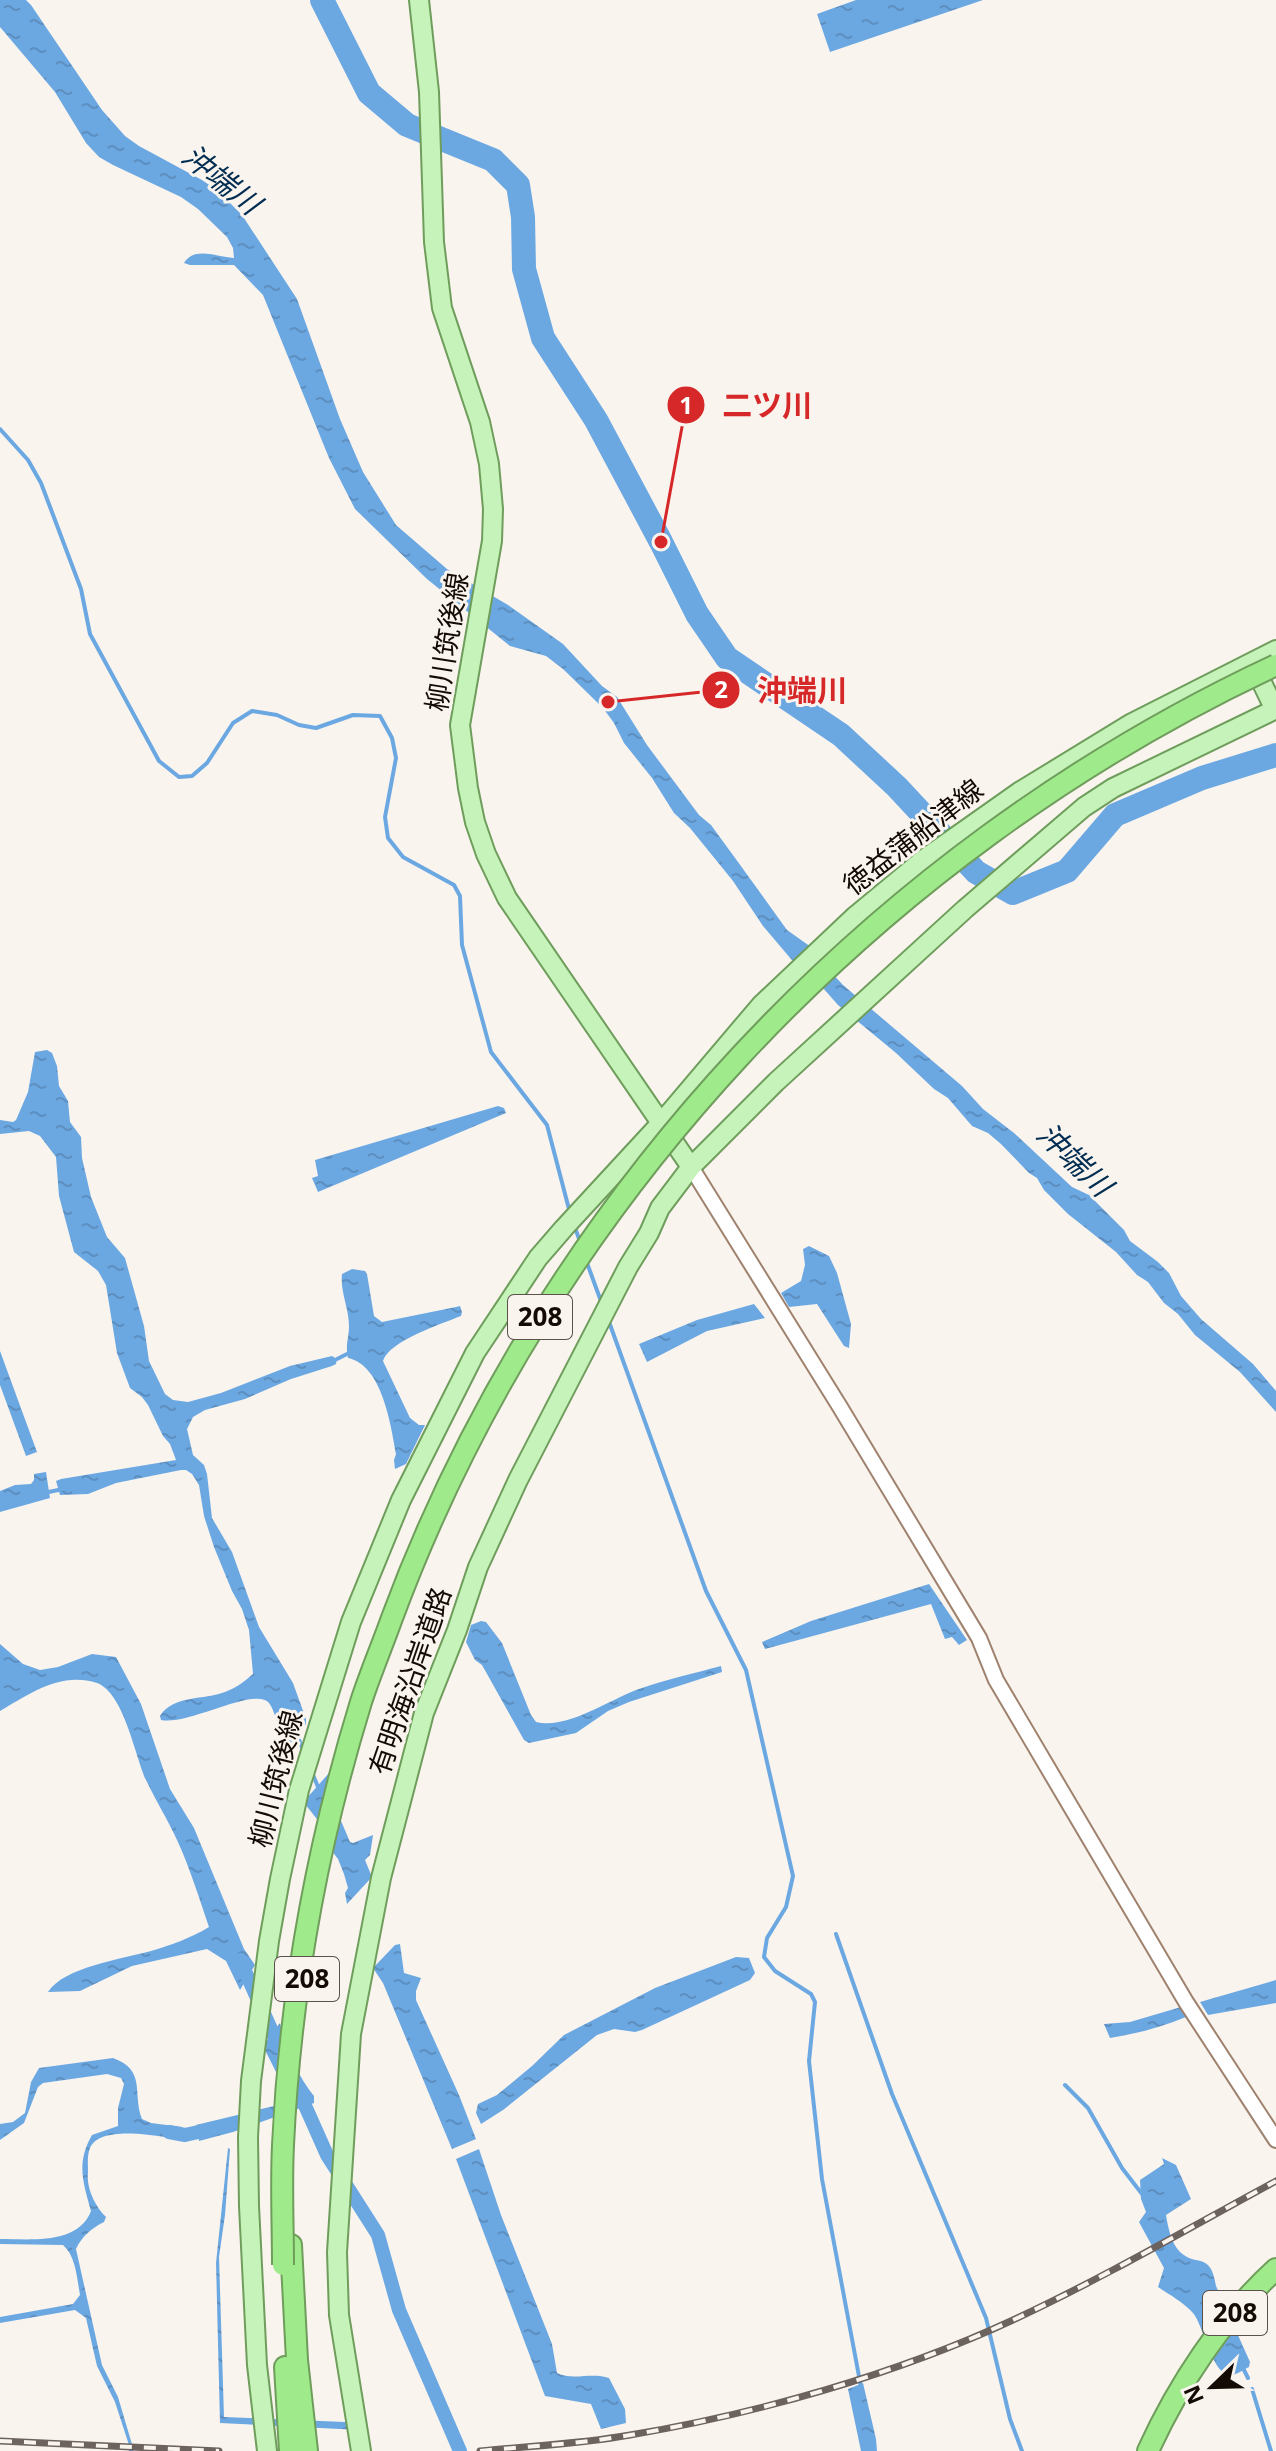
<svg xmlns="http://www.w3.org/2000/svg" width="1276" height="2451" viewBox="0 0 1276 2451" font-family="'Open Sans','Noto Sans JP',sans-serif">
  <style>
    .water { fill: url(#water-ripples) }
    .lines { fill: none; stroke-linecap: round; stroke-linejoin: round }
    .stream { stroke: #6ba8e2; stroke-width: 4 }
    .canal { stroke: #6ba8e2; stroke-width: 14 }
    .river { stroke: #6ba8e2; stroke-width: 24 }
    .minor-casing { stroke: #9f826e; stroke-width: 18 }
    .major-casing { stroke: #6f9d5c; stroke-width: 22 }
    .highway-casing { stroke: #6f9d5c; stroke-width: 24 }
    .minor { stroke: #fff; stroke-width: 14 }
    .major { stroke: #c5f3b9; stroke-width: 18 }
    .highway { stroke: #9feb8b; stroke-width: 20 }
    .rail-casing { stroke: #6c635e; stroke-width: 7 }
    .rail { stroke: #faf4ef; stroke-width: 4; stroke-dasharray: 12; stroke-linecap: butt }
    .highway-bridge-casing { stroke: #6f9d5c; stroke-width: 24; stroke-linecap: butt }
    .highway-bridge { stroke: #9feb8b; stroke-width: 20 }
    .labels { text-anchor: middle; stroke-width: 6; stroke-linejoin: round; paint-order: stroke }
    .shield { fill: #faf4ef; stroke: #5a514b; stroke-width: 2 }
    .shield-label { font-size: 26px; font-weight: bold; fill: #150b05 }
    .street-label { font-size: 28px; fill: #150b05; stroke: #faf4ef }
    .water-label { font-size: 30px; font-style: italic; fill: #002d51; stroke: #faf4ef }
    .leader { fill: none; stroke: #d62828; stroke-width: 3 }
    .callout-dot { fill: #d62828; stroke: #faf4ef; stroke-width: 3 }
    .mark-label { font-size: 24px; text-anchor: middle; font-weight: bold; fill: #fff }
    .callout-label { font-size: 30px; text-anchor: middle; font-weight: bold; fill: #d62828; stroke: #faf4ef; stroke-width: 6; stroke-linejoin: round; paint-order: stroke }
  </style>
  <defs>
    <pattern id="water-ripples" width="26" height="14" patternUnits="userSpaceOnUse" patternTransform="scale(2)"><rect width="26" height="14" fill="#6ba8e2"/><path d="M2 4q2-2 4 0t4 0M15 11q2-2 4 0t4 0" fill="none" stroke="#5c8fc0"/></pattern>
  </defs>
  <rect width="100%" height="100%" fill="#faf4ef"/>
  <path class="water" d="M 0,0 L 26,0 L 31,5 L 102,110 L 125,136 L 139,146 L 202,180 L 218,191 L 242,215 L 297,299 L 340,419 L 363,472 L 396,525 L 447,569 L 508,605 L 563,644 L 602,686 L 617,697 L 647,745 L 699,815 L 711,825 L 738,862 L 787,930 L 811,947 L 825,966 L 843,985 L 962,1086 L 983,1109 L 1014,1133 L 1072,1187 L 1089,1195 L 1124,1230 L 1130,1241 L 1158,1262 L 1169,1273 L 1181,1296 L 1201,1319 L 1253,1364 L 1276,1391 L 1276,1412 L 1240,1372 L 1195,1335 L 1178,1314 L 1164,1303 L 1148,1282 L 1137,1275 L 1116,1252 L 1068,1214 L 1044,1190 L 1037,1178 L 1029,1173 L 1001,1144 L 988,1133 L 972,1126 L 948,1098 L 934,1089 L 896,1053 L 838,1005 L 823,988 L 791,959 L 763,926 L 733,881 L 690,828 L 674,813 L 652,778 L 624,743 L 614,723 L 603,708 L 563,669 L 546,656 L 510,646 L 427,579 L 355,509 L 329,458 L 263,295 L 234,265 L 190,265 L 184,263 C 194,246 217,257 234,258 L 233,248 L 227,237 L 198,209 L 181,197 L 113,165 L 99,157 L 86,143 L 55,92 L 0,27 Z
    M 856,0 L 983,0 L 830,52 L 817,14 Z
    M 47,1050 L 52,1053 L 57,1066 L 59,1086 L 68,1101 L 70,1122 L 81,1137 L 82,1158 L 91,1197 L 107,1237 L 125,1258 L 144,1326 L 149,1361 L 165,1394 L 173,1400 L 188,1402 L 221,1393 L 290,1366 L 332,1356 L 337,1359 L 336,1364 L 332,1366 L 291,1379 L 245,1399 L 205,1410 L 193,1417 L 187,1429 L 193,1455 L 204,1465 L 207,1474 L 212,1518 L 232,1552 L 259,1627 L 293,1683 L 306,1719 L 306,1724 L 285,1750 C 281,1738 276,1712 269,1703 C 255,1686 188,1726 161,1720 L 160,1716 C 173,1695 204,1700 225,1692 C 236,1688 245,1681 253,1674 L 249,1630 L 242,1609 L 232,1591 L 214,1547 L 204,1516 L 199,1485 L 192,1474 L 186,1470 L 181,1470 L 116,1483 L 88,1494 L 60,1495 L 56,1481 L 61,1479 L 176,1460 L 170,1444 L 163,1436 L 148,1405 L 142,1397 L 130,1388 L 117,1353 L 106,1285 L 98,1271 L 74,1252 L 59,1196 L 56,1157 L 40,1136 L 29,1131 L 0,1134 L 0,1120 L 13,1122 L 16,1120 L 28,1092 L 35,1052 Z
    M 498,1106 L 504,1108 L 506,1113 L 318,1192 L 312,1178 L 318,1176 L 315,1160 Z
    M 809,1246 L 829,1256 L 837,1273 L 851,1324 L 849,1348 L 844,1346 L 817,1304 L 789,1307 L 781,1293 L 801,1281 L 805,1265 L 803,1249 Z
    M 352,1269 L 365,1271 L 367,1274 L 374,1316 L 382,1322 L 456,1307 L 460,1306 L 462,1312 L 461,1316 C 441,1324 389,1341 383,1361 L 410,1418 L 419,1425 L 425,1425 L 406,1464 L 395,1469 L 394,1460 L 396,1454 C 391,1425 382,1365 348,1358 C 345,1344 349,1338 349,1326 C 349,1308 340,1292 342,1274 Z
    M 754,1304 L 765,1318 L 707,1331 L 647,1362 L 639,1344 L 697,1320 Z
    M 0,1351 L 37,1452 L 26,1456 L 0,1385 Z
    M 46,1472 L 50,1498 L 0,1512 L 0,1491 L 15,1485 L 31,1484 L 34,1480 L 34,1474 Z
    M 929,1584 L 967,1640 L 959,1645 L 952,1637 L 945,1639 L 931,1604 L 765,1649 L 762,1642 L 811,1621 Z
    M 481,1621 L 486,1622 L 502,1643 L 531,1715 L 536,1722 C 568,1730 611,1698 642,1688 C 668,1679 695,1673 721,1666 L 722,1672 L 629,1702 L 608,1711 L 576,1733 L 529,1743 L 524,1740 L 482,1665 L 475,1660 L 466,1642 L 471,1625 Z
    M 0,1644 L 23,1664 L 40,1670 L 58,1667 L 92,1654 L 116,1657 L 141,1704 L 170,1789 L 194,1828 L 244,1949 L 255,1965 L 240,1990 L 226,1961 L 207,1949 L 132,1966 L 80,1991 L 48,1992 C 64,1967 122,1959 151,1951 C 171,1945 191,1938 209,1927 C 199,1898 190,1868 177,1840 C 168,1820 156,1801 146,1780 C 135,1756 124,1693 97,1683 C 61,1671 29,1694 0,1711 Z
    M 330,1772 L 333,1787 L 333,1802 L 350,1842 L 353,1843 L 373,1835 L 370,1855 L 365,1860 L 372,1877 L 347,1904 L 345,1893 L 348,1888 L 344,1874 L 338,1859 L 328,1846 L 320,1823 L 305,1804 L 305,1800 Z
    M 400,1944 L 404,1973 L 421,1978 L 416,1991 L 416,2000 L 459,2095 L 476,2139 L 452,2149 L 383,1983 L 373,1968 L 395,1945 Z
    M 736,1957 L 749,1958 L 755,1973 L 750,1980 L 642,2030 L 635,2032 L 614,2029 L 597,2035 L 503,2110 L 481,2124 L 476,2113 L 478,2104 L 497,2095 L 532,2066 L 564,2035 L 655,1988 Z
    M 1276,1980 L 1276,2003 L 1208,2015 L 1200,2002 Z
    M 1181,2007 L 1186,2017 C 1161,2027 1136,2034 1110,2038 L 1104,2024 L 1130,2022 Z
    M 280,2023 C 286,2048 298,2077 314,2096 L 314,2103 L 233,2132 L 199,2141 L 196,2125 L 274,2106 L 280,2102 L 280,2080 L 263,2046 Z
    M 113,2058 C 147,2070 132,2094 142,2119 L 151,2123 L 182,2127 L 184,2132 L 187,2132 L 190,2141 C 168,2138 101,2122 90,2148 C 87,2155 88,2165 88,2173 C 86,2187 95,2207 106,2217 L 104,2222 C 92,2228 82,2236 76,2249 L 102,2365 L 118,2397 L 134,2451 L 129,2451 L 129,2445 L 115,2402 L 97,2366 L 86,2318 L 75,2310 L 0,2323 L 0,2317 L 73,2304 L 80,2295 C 77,2279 76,2256 63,2245 L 0,2244 L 0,2239 C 30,2239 78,2245 91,2211 C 83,2182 76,2163 92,2135 L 118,2126 L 118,2108 L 124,2084 L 121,2078 L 107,2074 L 43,2083 L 38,2087 L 24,2123 L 0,2140 L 0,2124 L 13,2122 L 25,2113 L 31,2082 L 39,2068 Z
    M 228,2148 L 230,2149 L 225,2215 L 219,2257 L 224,2417 L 345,2422 L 361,2424 L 360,2430 L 220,2423 L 216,2263 Z
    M 479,2149 L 501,2215 L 552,2344 L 557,2373 C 572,2381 592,2372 609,2378 L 625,2409 L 626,2423 L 601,2429 L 591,2404 L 545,2396 L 456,2159 Z
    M 1162,2158 L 1176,2165 L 1191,2199 L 1166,2215 C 1168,2227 1171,2243 1180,2252 C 1197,2268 1210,2250 1216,2286 L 1250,2362 L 1249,2367 C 1244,2369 1237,2375 1231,2375 C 1212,2376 1204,2326 1193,2313 C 1183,2302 1170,2295 1158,2287 L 1164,2268 L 1139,2222 L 1146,2212 L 1141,2199 L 1140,2180 L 1164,2164 Z
    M 863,2383 L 876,2439 L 877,2451 L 861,2451 L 848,2389 Z"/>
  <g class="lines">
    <path class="stream" d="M 0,429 L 28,460 L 41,483 L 81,589 L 90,634 L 159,761 L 179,777 L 192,776 L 207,763 L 233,723 L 252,711 L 277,715 L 299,725 L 316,728 L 353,715 L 380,716 L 392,738 L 396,758 L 385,817 L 388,838 L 403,857 L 454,885 L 460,896 L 462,945 L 491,1052 L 547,1125 L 570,1213
      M 574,1225 L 582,1247
      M 587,1263 L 602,1304
      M 608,1319 L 706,1591 L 746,1670 L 793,1876 L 786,1907 L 767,1938 L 764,1957 L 775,1971 L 811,1994 L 815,2002 L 809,2061 L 822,2179 L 861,2387
      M 337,1359 L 347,1354
      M 44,1493 L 63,1489
      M 296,1732 L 303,1750
      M 311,1770 L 318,1787
      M 836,1934 L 892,2094 L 986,2318 L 1010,2419 L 1022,2451
      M 1065,2085 L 1088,2108 L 1122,2168 L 1142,2194
      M 1242,2366 L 1248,2378
      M 1252,2389 L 1271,2451"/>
    <path class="canal" d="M 240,1960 L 279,2047
      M 299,2092 L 327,2155 L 378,2235 L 399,2310 L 460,2451
      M 169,2132 L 185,2135 L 216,2128"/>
    <path class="river" d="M 322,0 L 369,93 L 407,125 L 493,160 L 518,185 L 523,217 L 524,269 L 543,338 L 596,420 L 661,542 L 697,614 L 727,658 L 841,735 L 897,787 L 976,872 L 1013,893 L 1067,871 L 1115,815 L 1202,778 L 1276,755"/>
    <g class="minor-casing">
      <path id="minor" d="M 691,1167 L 840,1407 L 979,1638 L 996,1680 L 1186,2002 L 1276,2140"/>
    </g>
    <g class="major-casing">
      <path id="major" d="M 419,0 L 429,92 L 434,242 L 442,308 L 480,422 L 489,464 L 493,509 L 492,541 L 460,725 L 468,788 L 475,822 L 486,854 L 507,898 L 691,1167
        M 1253,664 L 1275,710
        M 267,2451 L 257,2365 L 249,2206 L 248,2137 L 251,2081 L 269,1941 L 280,1879 L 299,1790 L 351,1622 L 401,1500 L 475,1353 L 538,1258 L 564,1228 L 660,1124 L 761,1005 L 854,917 L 924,859 L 1019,792 L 1132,723 L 1276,650
        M 361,2451 L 339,2315 L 337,2252 L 351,2034 L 381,1878 L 424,1713 L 457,1630 L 478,1567 L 518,1480 L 628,1267 L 649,1233 L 660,1208 L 691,1167 L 776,1082 L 965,909 L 1084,807 L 1113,788 L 1276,709"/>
    </g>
    <g class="highway-casing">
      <path id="highway" d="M 291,2245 L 297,2360 L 307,2451
        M 285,2367 L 290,2451
        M 1148,2451 C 1178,2385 1222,2318 1276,2269"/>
    </g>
    <use href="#minor" class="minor"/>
    <use href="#major" class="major"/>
    <use href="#highway" class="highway"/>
    <g class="rail-casing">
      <path id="rail" d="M 0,2441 L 219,2451
        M 480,2451 C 530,2446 580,2444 630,2435 C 756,2414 897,2374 1013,2320 C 1103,2278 1189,2228 1276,2181"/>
    </g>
    <use href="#rail" class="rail"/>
    <g class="highway-bridge-casing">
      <path id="highway-bridge" d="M 283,2265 C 283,2225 281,2185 283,2145 C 290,1995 317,1845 361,1702 C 370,1674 382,1646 392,1618 C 547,1200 873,853 1276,665"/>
    </g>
    <use href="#highway-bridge" class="highway-bridge"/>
  </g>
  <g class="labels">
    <g class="shield">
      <rect x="508" y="1295" width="64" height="44" rx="6"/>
      <rect x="275" y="1957" width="64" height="44" rx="6"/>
      <rect x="1203" y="2291" width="64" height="44" rx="6"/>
    </g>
    <g class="shield-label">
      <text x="540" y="1326">208</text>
      <text x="307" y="1988">208</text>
      <text x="1235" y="2322">208</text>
    </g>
    <g class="street-label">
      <text transform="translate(447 642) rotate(-81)" y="10">柳川筑後線</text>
      <text transform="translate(913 837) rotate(-38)" y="10">徳益蒲船津線</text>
      <text transform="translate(410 1681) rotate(-71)" y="10">有明海沿岸道路</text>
      <text transform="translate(276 1779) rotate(-76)" y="10">柳川筑後線</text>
    </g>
    <g class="water-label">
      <text transform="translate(221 180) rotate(39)" y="10">沖端川</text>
      <text transform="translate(1074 1160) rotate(44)" y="10">沖端川</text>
    </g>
  </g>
  <path class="leader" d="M661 542L686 405M608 702L721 690"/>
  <g class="callout-dot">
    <circle cx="661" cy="542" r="8"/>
    <circle cx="608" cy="702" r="8"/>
    <circle cx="686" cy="405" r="20"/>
    <circle cx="721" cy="690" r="20"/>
  </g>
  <g class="mark-label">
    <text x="686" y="414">1</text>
    <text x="721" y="698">2</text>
  </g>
  <g class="callout-label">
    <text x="767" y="416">二ツ川</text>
    <text x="802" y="701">沖端川</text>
  </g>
  <g transform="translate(1212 2387) rotate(247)" stroke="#faf4ef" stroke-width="6" paint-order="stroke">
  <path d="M0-6L14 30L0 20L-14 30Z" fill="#150b05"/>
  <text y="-12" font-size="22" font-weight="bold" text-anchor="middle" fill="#150b05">N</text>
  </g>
</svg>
